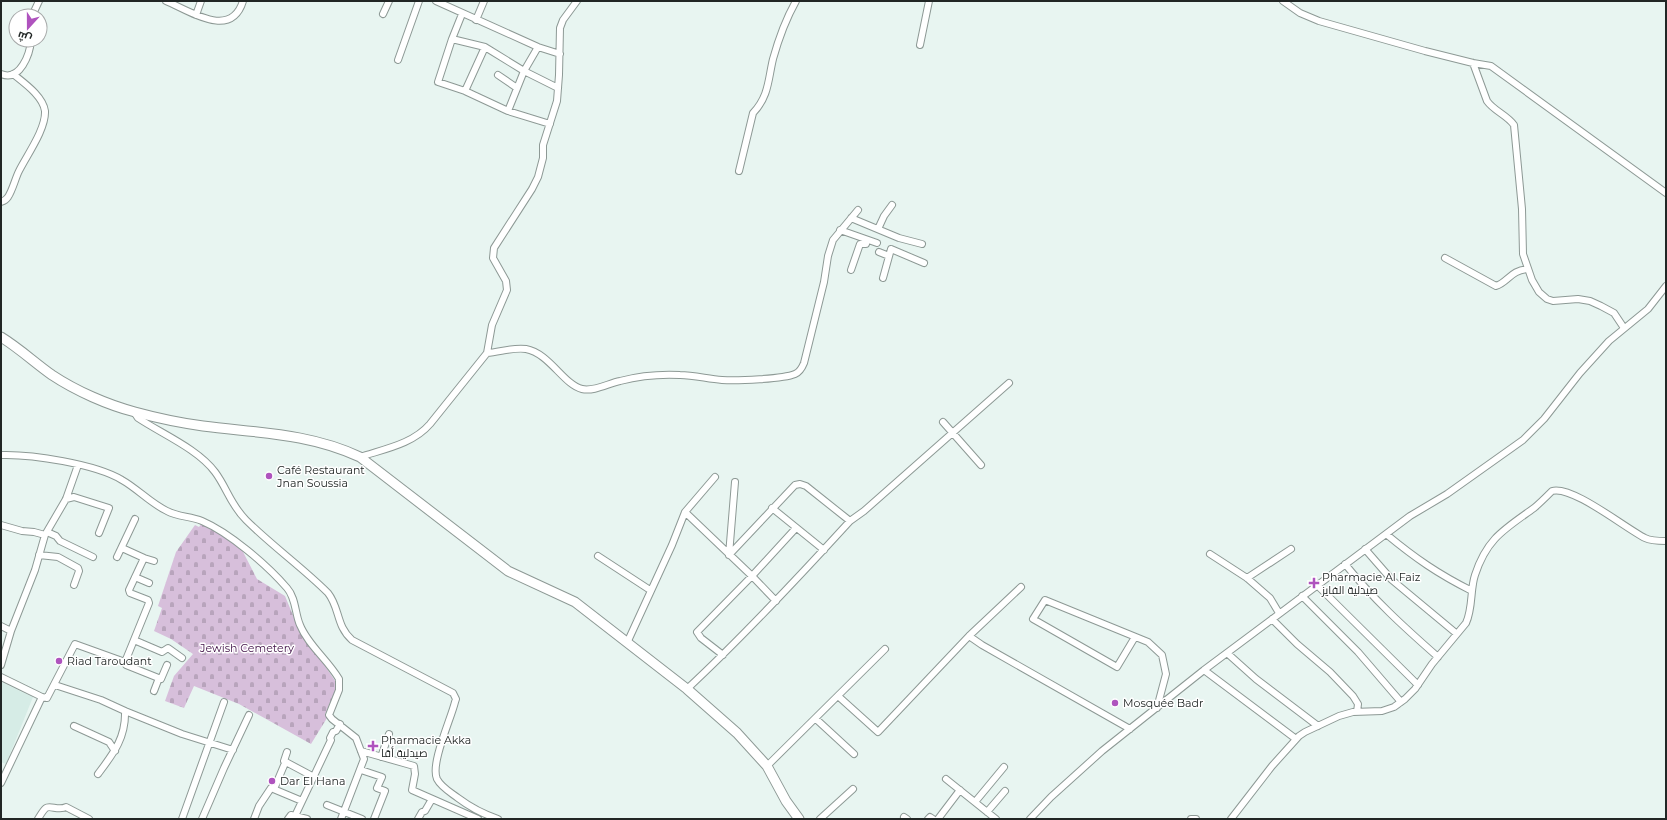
<svg xmlns="http://www.w3.org/2000/svg" width="1667" height="820" viewBox="0 0 1667 820" font-family="Montserrat,Cairo,sans-serif">
  <style>
    .built { fill: #d6ece6 }
    .cemetery { fill: url(#cemetery-stones) }
    .lines { fill: none; stroke-linecap: round; stroke-linejoin: round }
    .street-casing { stroke: #8d9995; stroke-width: 8 }
    .secondary-casing { stroke: #8d9995; stroke-width: 11 }
    .street { stroke: #fff; stroke-width: 6 }
    .secondary { stroke: #fff; stroke-width: 9 }
    .poi-dot { fill: #af53be; stroke: #fff; stroke-width: 1.5 }
    .labels { text-anchor: middle; stroke-width: 3; stroke-linejoin: round; paint-order: stroke }
    .poi-label { font-size: 11px; fill: #212625; stroke: #fff; text-anchor: start }
    .park-label { font-size: 11px; fill: #401047; stroke: #fff }
  </style>
  <defs>
    <pattern id="cemetery-stones" width="16" height="16" patternUnits="userSpaceOnUse"><rect width="16" height="16" fill="#d7bfdb"/><path d="M2 7V4a2 2 0 0 1 4 0v3zM10 15v-3a2 2 0 0 1 4 0v3z" fill="#b8a4bc"/></pattern>
  </defs>
  <rect width="100%" height="100%" fill="#e8f5f1"/>
  <path class="built" d="M 1,682 L 33,697 L 6,764 L 1,762 Z"/>
  <path class="cemetery" d="M 202,523 L 241,548 L 257,579 L 285,596 L 297,625 L 338,685 L 325,714 L 327,718 L 311,744 L 239,704 L 194,686 L 184,708 L 165,701 L 174,676 L 193,654 L 171,639 L 154,631 L 162,608 L 158,606 L 176,552 L 195,525 L 199,527 Z"/>
  <g class="lines">
    <g class="street-casing">
      <path id="street" d="M 166,1 C 190,11 231,40 243,1
        M 436,1 L 538,47 L 560,54
        M 1283,1 L 1300,13 L 1319,21 L 1425,51 L 1473,63 L 1491,66 L 1666,193
        M 383,14 L 389,1
        M 462,14 L 452,39 L 438,82 L 465,91 L 508,111 L 550,124
        M 196,15 L 201,1
        M 32,16 L 39,1
        M 476,20 L 484,1
        M 452,39 L 485,47 L 524,71 L 558,88
        M 920,45 L 929,1
        M 398,60 L 419,1
        M 1473,63 L 1487,101 C 1494,111 1507,115 1514,125 L 1522,209 L 1523,254 L 1532,280 L 1539,292 L 1547,299 L 1553,301 L 1578,299 L 1590,301 L 1601,306 L 1614,313 L 1624,328
        M 1,74 C 20,82 30,54 31,40
        M 498,75 L 517,88
        M 465,91 L 485,47
        M 508,111 L 524,71 L 538,47
        M 739,171 L 753,113 C 769,96 768,80 773,59 C 778,41 787,17 796,1
        M 1,202 C 4,201 6,200 8,197 C 13,189 15,179 19,171 C 27,155 46,129 45,111 C 43,96 24,83 13,74
        M 851,218 L 899,238 L 922,244
        M 878,229 L 884,216 L 892,205
        M 840,230 L 877,243
        M 879,252 L 889,256
        M 1445,258 L 1496,286 C 1508,282 1511,270 1528,269
        M 851,270 L 860,244 L 866,244 L 867,240
        M 883,278 L 891,249 L 924,263
        M 487,353 C 500,352 514,347 526,349 C 549,353 564,385 582,389 C 594,392 609,383 620,381 C 639,376 661,374 680,375 C 694,375 708,379 722,380 C 737,381 783,379 795,374 C 800,372 802,368 804,363 L 824,282 L 828,256 L 833,240 L 858,210
        M 134,412 L 138,418 C 162,434 198,449 215,472 C 227,488 230,504 246,520 C 272,546 302,567 328,593 C 340,608 336,626 352,640 L 453,693 L 456,699 L 455,702 C 451,719 430,764 437,779 C 441,787 450,792 458,798 C 470,807 483,814 498,819
        M 943,422 L 981,465
        M 1,455 C 31,454 96,464 122,480 C 138,489 150,503 167,511 C 178,517 190,516 202,521 C 230,533 267,565 287,588 C 296,598 295,614 300,625 C 308,645 328,660 339,679 L 339,690 L 329,715 L 332,719 L 356,738 L 364,759 L 341,819
        M 360,457 C 384,449 413,444 430,424 L 487,353 L 492,325 L 507,290 L 506,281 L 493,258 L 494,248 L 532,189 L 538,177 L 543,158 L 543,145 L 557,101 L 559,75 L 560,28 L 563,20 L 577,1
        M 66,499 L 74,497 L 109,508 L 99,533
        M 772,508 L 824,550
        M 685,512 L 752,576 L 776,601
        M 1,525 L 22,531 L 34,532 L 45,535
        M 47,532 L 56,536 L 60,541 L 93,557
        M 1386,534 C 1415,558 1438,574 1472,591
        M 122,548 L 144,558
        M 1365,549 L 1392,580 L 1457,634
        M 1210,554 L 1247,578 L 1270,598 L 1279,613
        M 39,555 L 58,557 L 78,568 L 79,571 L 74,585
        M 729,555 L 795,485 L 800,484 L 806,486 L 850,521
        M 729,555 L 735,482
        M 598,556 L 650,590
        M 117,557 L 135,519
        M 1345,564 C 1373,599 1405,628 1438,657
        M 135,577 L 149,583
        M 1247,578 L 1291,549
        M 1317,585 L 1418,685
        M 1302,596 L 1358,652 L 1401,702
        M 1272,619 L 1297,644 L 1330,672 L 1353,696 L 1358,704 L 1357,712
        M 1,626 L 11,631 L 1,665
        M 11,631 L 35,570 L 45,535 L 66,499 L 78,465
        M 969,636 L 982,645 L 1130,729
        M 1135,637 L 1117,667 L 1033,619 L 1045,600 L 1148,642 L 1162,655 L 1166,674 L 1157,708
        M 134,640 L 162,652 L 168,648 L 182,658
        M 627,643 L 672,545 L 685,512 L 715,477
        M 1227,653 L 1256,679 L 1318,726
        M 723,655 L 701,638 L 697,632 L 752,576 L 796,528
        M 125,662 L 149,603 L 148,600 L 130,593 L 129,590 L 144,558 L 154,561
        M 1204,670 L 1296,739
        M 1,677 L 42,697 L 47,698 L 75,644 L 125,662 L 126,665 L 161,679 L 167,665
        M 55,685 L 101,700 L 125,711 L 182,734 L 233,750
        M 687,689 C 744,636 797,579 850,521 L 864,511 L 1009,383
        M 154,691 L 159,678
        M 838,696 L 878,732 L 969,636 L 1021,587
        M 816,719 L 854,754
        M 74,726 L 109,742 L 115,751
        M 361,751 L 414,766 L 415,774 L 412,790 L 478,819
        M 287,752 L 284,761 L 314,777
        M 381,757 L 389,734
        M 767,766 L 885,649
        M 361,770 L 382,777 L 377,788 L 385,791 L 374,819
        M 98,774 C 113,754 126,738 125,711
        M 946,779 L 996,819
        M 1,783 L 42,697
        M 274,789 L 285,763
        M 975,802 L 1004,767
        M 327,805 L 362,819
        M 987,812 L 1005,791
        M 295,816 L 331,740 L 330,738 L 333,732 L 336,731 L 340,724
        M 904,817 L 907,819
        M 38,819 C 40,816 43,810 46,808 C 50,805 59,811 66,807 L 89,819
        M 182,819 L 224,702
        M 202,819 L 224,768 L 249,715
        M 254,819 L 259,806 L 271,788 L 302,801
        M 288,819 L 291,815 L 307,819
        M 418,819 L 422,812 L 425,811 L 432,799
        M 820,819 L 853,789
        M 928,819 L 930,817 L 933,819
        M 938,819 L 960,790
        M 1030,819 L 1051,797 L 1102,751 L 1204,670 L 1410,516 L 1447,494 L 1523,440 L 1544,419 L 1580,373 L 1609,341 L 1648,309 L 1666,286
        M 1191,819 L 1196,819
        M 1231,819 L 1272,766 L 1299,736 L 1305,732 L 1339,716 L 1353,712 L 1382,711 L 1394,707 L 1405,699 L 1415,689 L 1432,664 L 1466,623 C 1473,608 1470,590 1475,575 C 1487,538 1505,529 1534,508 C 1540,503 1546,497 1552,491 C 1572,485 1625,528 1645,538 C 1651,541 1659,541 1666,541"/>
    </g>
    <g class="secondary-casing">
      <path id="secondary" d="M 1,337 C 19,348 35,363 52,375 C 76,391 108,405 135,412 C 157,418 181,423 203,426 C 257,433 309,433 360,457 L 508,571 L 575,602 L 687,689 L 737,733 L 767,766 L 786,801 L 799,819"/>
    </g>
    <use href="#street" class="street"/>
    <use href="#secondary" class="secondary"/>
  </g>
  <g class="poi-dot">
    <circle cx="269" cy="476" r="4"/>
    <path d="M1312 577h4v4h4v4h-4v4h-4v-4h-4v-4h4z"/>
    <circle cx="59" cy="661" r="4"/>
    <circle cx="1115" cy="703" r="4"/>
    <path d="M371 740h4v4h4v4h-4v4h-4v-4h-4v-4h4z"/>
    <circle cx="272" cy="781" r="4"/>
  </g>
  <g class="labels">
    <g class="poi-label">
      <text x="277" y="474">Café Restaurant<tspan x="277" dy="13">Jnan Soussia</tspan></text>
      <text x="1322" y="581">Pharmacie Al Faiz<tspan x="1322" dy="13">صيدلية الفايز</tspan></text>
      <text x="67" y="665">Riad Taroudant</text>
      <text x="1123" y="707">Mosquée Badr</text>
      <text x="381" y="744">Pharmacie Akka<tspan x="381" dy="13">صيدلية أقا</tspan></text>
      <text x="280" y="785">Dar El Hana</text>
    </g>
    <g class="park-label">
      <text x="247" y="652">Jewish Cemetery</text>
    </g>
  </g>
  <rect width="1667" height="820" fill="none" stroke="#212625" stroke-width="4"/>
  <g transform="translate(28 28) rotate(201)"><circle r="19" fill="#ffffff" stroke="#a6a8a8"/>
  <path d="M0-3L7 15L0 10L-7 15Z" fill="#af53be"/>
  <text y="-6" font-size="11" font-weight="bold" text-anchor="middle" fill="#212625">ش</text>
  </g>
</svg>
